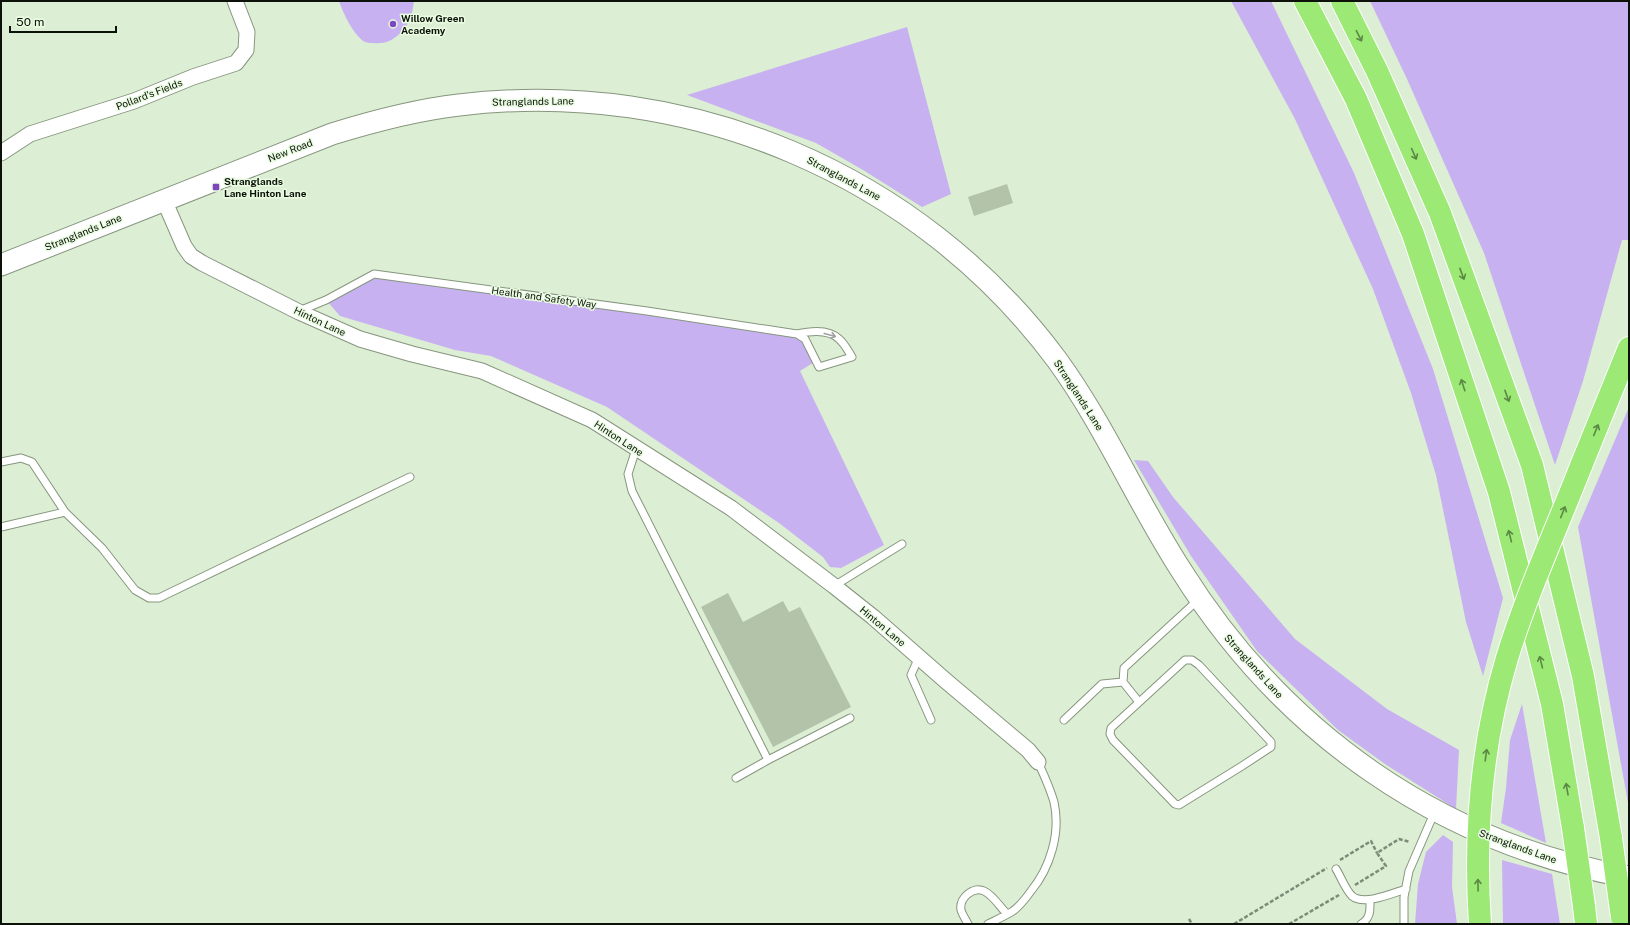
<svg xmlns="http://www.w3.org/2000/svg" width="1630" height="925" viewBox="0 0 1630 925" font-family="'Public Sans',sans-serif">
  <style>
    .green { fill: #c7b1f0 }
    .building { fill: #b2c3aa }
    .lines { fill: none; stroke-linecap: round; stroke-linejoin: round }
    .lane-casing { stroke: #86967e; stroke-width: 9 }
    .street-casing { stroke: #86967e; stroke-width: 17 }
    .secondary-casing { stroke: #86967e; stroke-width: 23 }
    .highway-casing { stroke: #fff; stroke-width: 24 }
    .path { stroke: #7e8b79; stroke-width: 2.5; stroke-dasharray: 4 2; stroke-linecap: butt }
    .lane { stroke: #fff; stroke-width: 7 }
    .street { stroke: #fff; stroke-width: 15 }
    .secondary { stroke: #fff; stroke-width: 21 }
    .highway { stroke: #9ce975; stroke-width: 22 }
    .highway-bridge-casing { stroke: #fff; stroke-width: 24; stroke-linecap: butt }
    .highway-bridge { stroke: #9ce975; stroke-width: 22 }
    .oneway { stroke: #5b8844 }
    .oneway2 { stroke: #9ea09d }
    .poi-dot { fill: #7b46be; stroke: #e9fce1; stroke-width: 1.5 }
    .labels { text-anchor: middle; stroke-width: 3; stroke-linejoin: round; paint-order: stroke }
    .poi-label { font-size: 10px; font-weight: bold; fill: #0c1209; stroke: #e9fce1; text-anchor: start }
    .street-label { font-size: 10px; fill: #0c1209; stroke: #e9fce1 }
  </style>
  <rect width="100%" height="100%" fill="#dceed4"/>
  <path class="green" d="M 339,1 L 414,1 C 413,7 412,14 410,19 C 403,34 390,45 374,43 C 371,43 368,43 365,42 C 354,36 343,13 339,1 Z
    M 1231,1 L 1271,1 L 1354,173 L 1433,369 L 1503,598 L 1483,676 L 1466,622 L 1436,475 L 1411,393 L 1373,289 L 1295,119 Z
    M 1370,1 L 1629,1 L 1629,240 L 1622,240 L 1583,381 L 1555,465 L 1484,253 L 1407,79 Z
    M 907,27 L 951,194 L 922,207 L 863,170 L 816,143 L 687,95 Z
    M 374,274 L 797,334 L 816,361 L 800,371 L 884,545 L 841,568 L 830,567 L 823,557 L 779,523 L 607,407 L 491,356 L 455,350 L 340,316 L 326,300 Z
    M 1629,407 L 1629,808 L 1578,527 Z
    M 1134,460 L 1148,461 L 1173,497 L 1295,639 L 1387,709 L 1459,750 L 1456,809 L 1385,764 L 1338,730 L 1257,651 L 1191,556 Z
    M 1522,704 L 1546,843 L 1501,823 L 1506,788 L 1510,740 Z
    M 1443,835 L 1453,842 L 1452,887 L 1457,924 L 1415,924 L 1418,884 L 1426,852 Z
    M 1502,860 L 1552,874 L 1560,924 L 1503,924 Z"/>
  <path class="building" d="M 1007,184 L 1013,203 L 974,216 L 968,197 Z
    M 728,593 L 743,622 L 783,601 L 789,612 L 800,607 L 851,707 L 773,747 L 701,607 Z"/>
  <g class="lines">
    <g class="lane-casing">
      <path id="lane" d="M 299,311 L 326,300 L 374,274 L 647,311 L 797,334 C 810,331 829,329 839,339 C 845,344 848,351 852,357 L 819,367 L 805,339 L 797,334
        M 636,449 L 628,474 L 632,491 L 768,760 L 850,718
        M 1,462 L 21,458 L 32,462 L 65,512 L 1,527
        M 65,512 L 102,548 L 135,590 L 149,598 L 159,598 L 410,477
        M 834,586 L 902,544
        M 919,657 L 911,675 L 931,720
        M 1185,660 L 1192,660 L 1199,665 L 1271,742 L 1271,747 L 1242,766 L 1179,805 L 1175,804 L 1113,740 L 1110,734 L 1111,728 Z
        M 1139,702 L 1123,682 L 1124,668 L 1199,599
        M 1064,720 L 1102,684 L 1123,682
        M 736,778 L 768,760
        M 1336,869 C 1341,877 1345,889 1352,896 C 1364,906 1393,893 1406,889
        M 968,924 C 966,920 962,914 961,910 C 959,898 973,886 984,891 C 993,895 1000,907 1007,914
        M 988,924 C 996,920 1005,916 1013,911 C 1020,906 1026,898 1031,891 C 1050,868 1061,833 1054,802 C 1050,788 1044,775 1038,762
        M 1361,924 C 1371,918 1370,910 1370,900
        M 1404,924 L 1404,897 L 1409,871 L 1435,811"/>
    </g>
    <g class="street-casing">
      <path id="street" d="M 1,153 L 30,134 L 134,101 L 193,77 L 236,63 L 246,50 L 247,32 L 235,1
        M 164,200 L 184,246 L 191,256 L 202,263 L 299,312 L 360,339 L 412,354 L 482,371 L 592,420 L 731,508 L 834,586 L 873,617 L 946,681 L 1028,750 L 1038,762"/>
    </g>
    <g class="secondary-casing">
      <path id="secondary" d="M 1,265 L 332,134 C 374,121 415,110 459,105 C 689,77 919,174 1057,360 C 1105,426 1137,502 1181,570 C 1283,733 1439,843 1629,877"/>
    </g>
    <g class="highway-casing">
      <path id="highway" d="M 1305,1 L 1356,99 L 1413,234 L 1499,492 L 1552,704 L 1573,828
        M 1342,1 L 1377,71 L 1440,213 L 1532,465 L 1583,676 L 1611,838
        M 1581,466 L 1629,348
        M 1584,906 L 1586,924"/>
    </g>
    <path class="path" d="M 1340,860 L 1371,841 L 1377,853
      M 1355,885 L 1386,866 L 1377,853 L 1399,839 L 1410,842
      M 1189,919 L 1192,924
      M 1234,924 L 1327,868
      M 1289,924 L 1339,895"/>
    <use href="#lane" class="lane"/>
    <use href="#street" class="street"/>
    <use href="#secondary" class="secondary"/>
    <use href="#highway" class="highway"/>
    <g class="highway-bridge-casing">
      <path id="highway-bridge" d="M 1573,828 L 1584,906
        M 1611,838 L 1622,917
        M 1480,924 C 1474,834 1481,745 1507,658 C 1527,593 1556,530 1581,466"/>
    </g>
    <use href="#highway-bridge" class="highway-bridge"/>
  </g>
  <defs><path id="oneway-shaft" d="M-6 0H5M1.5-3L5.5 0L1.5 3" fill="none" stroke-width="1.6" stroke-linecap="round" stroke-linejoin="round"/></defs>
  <g class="oneway">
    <use href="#oneway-shaft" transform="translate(1359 36) rotate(63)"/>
    <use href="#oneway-shaft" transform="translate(1414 154) rotate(66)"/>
    <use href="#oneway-shaft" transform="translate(1462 274) rotate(70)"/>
    <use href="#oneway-shaft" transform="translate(1463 385) rotate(-108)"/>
    <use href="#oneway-shaft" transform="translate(1507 396) rotate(70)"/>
    <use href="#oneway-shaft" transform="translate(1596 430) rotate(-68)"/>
    <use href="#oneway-shaft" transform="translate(1563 512) rotate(-68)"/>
    <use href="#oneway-shaft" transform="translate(1510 536) rotate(-104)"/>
    <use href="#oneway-shaft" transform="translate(1541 662) rotate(-104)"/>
    <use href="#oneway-shaft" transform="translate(1486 755) rotate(-82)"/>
    <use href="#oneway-shaft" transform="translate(1567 789) rotate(-100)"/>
    <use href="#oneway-shaft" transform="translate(1478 885) rotate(-91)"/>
  </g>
  <use class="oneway2" href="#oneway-shaft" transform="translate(830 335) rotate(15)"/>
  <g class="poi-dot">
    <circle cx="393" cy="24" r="4"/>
    <rect x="212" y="183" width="8" height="8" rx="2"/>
  </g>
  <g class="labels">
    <g class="poi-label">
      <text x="401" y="22">Willow Green<tspan x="401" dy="12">Academy</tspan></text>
      <text x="224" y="185">Stranglands<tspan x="224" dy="12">Lane Hinton Lane</tspan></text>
    </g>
    <g class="street-label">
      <text transform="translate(149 94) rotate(-21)" y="4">Pollard's Fields</text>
      <text transform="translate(533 101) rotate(-1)" y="4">Stranglands Lane</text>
      <text transform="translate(290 150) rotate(-21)" y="4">New Road</text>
      <text transform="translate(844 178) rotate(28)" y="4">Stranglands Lane</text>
      <text transform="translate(83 232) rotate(-22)" y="4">Stranglands Lane</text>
      <text transform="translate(544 297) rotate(8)" y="4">Health and Safety Way</text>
      <text transform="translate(320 321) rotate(25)" y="4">Hinton Lane</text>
      <text transform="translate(1079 395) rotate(57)" y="4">Stranglands Lane</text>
      <text transform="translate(619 438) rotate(33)" y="4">Hinton Lane</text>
      <text transform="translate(883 626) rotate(40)" y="4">Hinton Lane</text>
      <text transform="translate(1254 666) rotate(48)" y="4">Stranglands Lane</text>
      <text transform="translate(1518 846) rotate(20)" y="4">Stranglands Lane</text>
    </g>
  </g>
  <rect width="1630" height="925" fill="none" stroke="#0c1209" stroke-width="4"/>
  <path d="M10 26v6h106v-6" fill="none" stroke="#0c1209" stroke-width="2"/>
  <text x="16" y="26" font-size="12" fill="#0c1209" stroke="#e9fce1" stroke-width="3" paint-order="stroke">50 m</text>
</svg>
